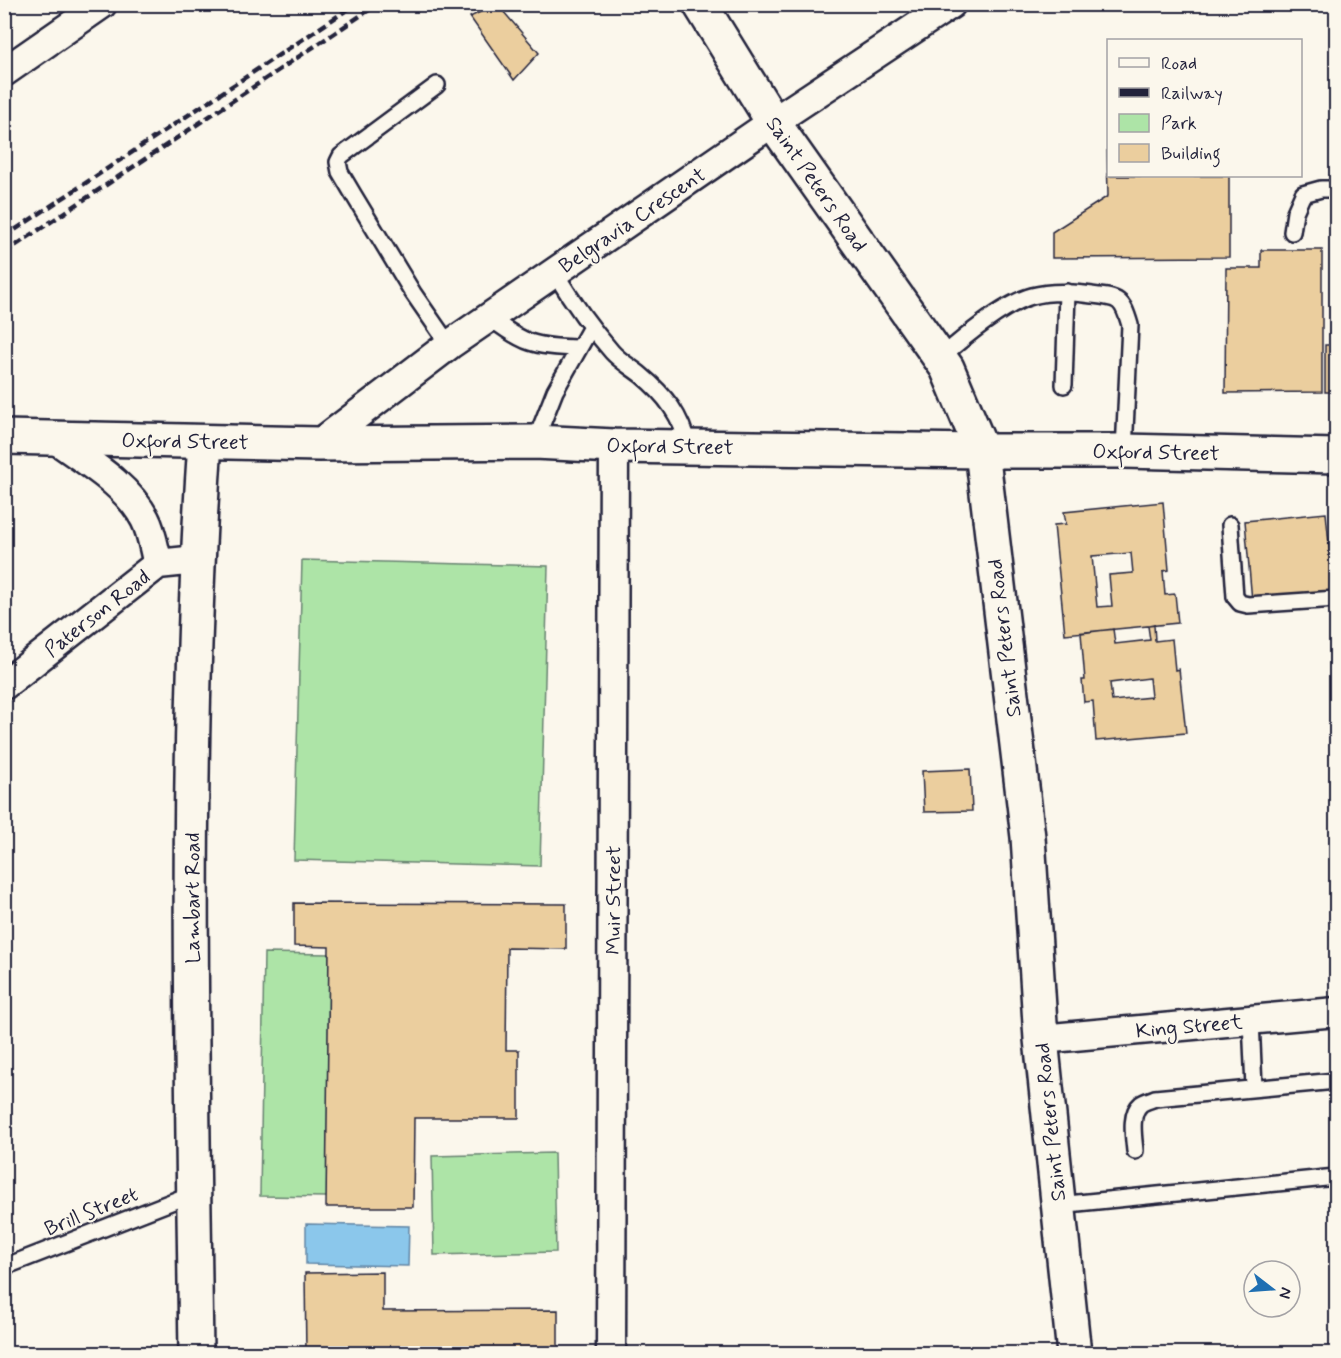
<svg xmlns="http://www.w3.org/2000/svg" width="1341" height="1358" viewBox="0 0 1341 1358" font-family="Mynerve,sans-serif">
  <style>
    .green { fill: #ade4a7; stroke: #688371; stroke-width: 1.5 }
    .water { fill: #8bc7eb; stroke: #6185a5; stroke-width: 1.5 }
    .building { fill: #ebce9e; stroke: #22223b; stroke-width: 1.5; fill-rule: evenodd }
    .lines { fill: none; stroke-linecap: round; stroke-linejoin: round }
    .lane-casing { stroke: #22223b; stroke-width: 20 }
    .street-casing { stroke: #22223b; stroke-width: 33 }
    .secondary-casing { stroke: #22223b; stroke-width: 38 }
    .primary-casing { stroke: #22223b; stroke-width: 38 }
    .lane { stroke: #fbf7ec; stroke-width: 15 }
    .street { stroke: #fbf7ec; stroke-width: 28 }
    .secondary { stroke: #fbf7ec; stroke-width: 33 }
    .primary { stroke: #fbf7ec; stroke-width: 33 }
    .rail { stroke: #22223b; stroke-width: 4.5; stroke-dasharray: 9 4.5; stroke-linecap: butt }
    .labels { text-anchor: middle; stroke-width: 4.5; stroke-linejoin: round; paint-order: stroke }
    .street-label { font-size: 21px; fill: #22223b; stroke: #fbf7ec }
  </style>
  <rect width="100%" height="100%" fill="#fbf7ec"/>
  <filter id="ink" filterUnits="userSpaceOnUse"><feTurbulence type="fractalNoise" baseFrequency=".0167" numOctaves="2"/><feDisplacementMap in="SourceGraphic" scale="12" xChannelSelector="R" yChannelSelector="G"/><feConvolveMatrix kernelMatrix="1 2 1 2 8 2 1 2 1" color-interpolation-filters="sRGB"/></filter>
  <g filter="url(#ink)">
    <path class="green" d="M 302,560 L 548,566 L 540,866 L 294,860 Z
      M 264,953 L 329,954 L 327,1197 L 260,1196 Z
      M 554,1153 L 556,1252 L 434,1255 L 432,1156 Z"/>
    <path class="water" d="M 306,1224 L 409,1226 L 408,1266 L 306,1264 Z"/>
    <path class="building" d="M 497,4 L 539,53 L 514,80 L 470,17 Z
      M 1107,150 L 1108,176 L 1229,176 L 1229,257 L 1052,258 L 1052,232 L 1108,196 Z
      M 1261,250 L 1322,250 L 1322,392 L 1225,393 L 1226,268 L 1261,268 Z
      M 1325,345 L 1336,345 L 1336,392 L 1325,392 Z
      M 1163,502 L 1169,570 L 1163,571 L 1165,595 L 1175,594 L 1178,623 L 1065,634 L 1054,525 L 1066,524 L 1064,512 ZM 1131,553 L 1133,573 L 1109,575 L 1112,606 L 1097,607 L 1092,556 Z
      M 1326,513 L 1334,593 L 1252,601 L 1245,521 Z
      M 1154,625 L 1155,641 L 1172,639 L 1175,670 L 1179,669 L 1186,733 L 1096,741 L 1093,701 L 1084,702 L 1082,680 L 1085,680 L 1081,633 L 1113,629 L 1115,644 L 1150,640 L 1148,626 ZM 1149,678 L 1151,697 L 1112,701 L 1110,683 Z
      M 970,769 L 972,811 L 924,812 L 922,771 Z
      M 294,903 L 566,904 L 566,949 L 507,948 L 506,1050 L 519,1050 L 519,1118 L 414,1118 L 413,1207 L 326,1207 L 329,947 L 294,946 Z
      M 383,1272 L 383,1311 L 558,1310 L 558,1354 L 306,1354 L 305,1273 Z"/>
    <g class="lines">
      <g class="lane-casing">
        <path id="lane" d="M 437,85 L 341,156 L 338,162 L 340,172 L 353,194 L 413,293 L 449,345
          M 1292,232 L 1295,212 L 1303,194 L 1321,189 L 1336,189
          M 555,273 C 572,301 590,327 612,352 C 620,361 631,367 641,375 C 665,395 682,416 688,447
          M 489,317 C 524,344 535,347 578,348
          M 940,358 C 963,338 1003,304 1032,296 C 1050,291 1073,292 1092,295 C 1119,298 1122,298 1130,325 L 1124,451
          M 1064,385 L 1067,292
          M 535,442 L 555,391 L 591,327
          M 1230,525 L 1235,597 L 1240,603 L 1248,605 L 1336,599
          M 1251,1020 L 1254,1088
          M 1135,1151 C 1134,1138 1129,1114 1141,1104 C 1145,1101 1151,1100 1155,1098 L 1336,1081
          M 1058,1205 L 1336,1177
          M 4,1267 L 194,1193"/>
      </g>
      <g class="street-casing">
        <path id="street" d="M 4,72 L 102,4
          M 54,438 C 85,461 126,483 145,519 C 152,532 154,550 158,564
          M 319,444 L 449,345 L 773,122 L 951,4
          M 4,685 L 158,564 L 197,560
          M 1041,1039 L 1336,1012
          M 611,1354 L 614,446"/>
      </g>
      <g class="secondary-casing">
        <path id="secondary" d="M 700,4 L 773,122 L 947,368 L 982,451 L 1028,837 L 1041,1039 L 1074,1354
          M 196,1354 C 192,1050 184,746 205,442"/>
      </g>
      <g class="primary-casing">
        <path id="primary" d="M 4,437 L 319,444 L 535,442 L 614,446 L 982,451 L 1124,451 L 1336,456"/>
      </g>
      <use href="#lane" class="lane"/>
      <use href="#street" class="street"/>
      <use href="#secondary" class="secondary"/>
      <use href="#primary" class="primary"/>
      <path class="rail" d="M 4,237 L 356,4
        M 4,253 L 378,4"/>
    </g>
  </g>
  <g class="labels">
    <g class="street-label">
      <text transform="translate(817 184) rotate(55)" y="7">Saint Peters Road</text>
      <text transform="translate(632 220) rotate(-34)" y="7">Belgravia Crescent</text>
      <text transform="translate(185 441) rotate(1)" y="7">Oxford Street</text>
      <text transform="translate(670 446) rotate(1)" y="7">Oxford Street</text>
      <text transform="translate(1156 452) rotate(1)" y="7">Oxford Street</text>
      <text transform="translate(97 613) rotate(-38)" y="7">Paterson Road</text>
      <text transform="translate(1004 638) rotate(-97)" y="7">Saint Peters Road</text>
      <text transform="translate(192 898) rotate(-90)" y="7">Lambart Road</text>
      <text transform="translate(613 900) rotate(-90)" y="7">Muir Street</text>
      <text transform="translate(1189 1026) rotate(-5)" y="7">King Street</text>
      <text transform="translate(1050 1122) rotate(-96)" y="7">Saint Peters Road</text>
      <text transform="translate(91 1211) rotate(-22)" y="7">Brill Street</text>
    </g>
  </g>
  <rect width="1341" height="1358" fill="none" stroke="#fbf7ec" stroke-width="24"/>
  <rect x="12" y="12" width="1317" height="1334" fill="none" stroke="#22223b" stroke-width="2" filter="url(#ink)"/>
  <rect x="1107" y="39" width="195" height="138" fill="#fbf7ec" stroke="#a4a2a5" stroke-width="1.5"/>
  <rect x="1119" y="58" width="30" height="9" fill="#fbf7ec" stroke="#a4a2a5" stroke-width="1.5"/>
  <text x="1161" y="69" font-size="18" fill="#22223b">Road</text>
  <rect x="1119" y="88" width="30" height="9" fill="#22223b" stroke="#a4a2a5" stroke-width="1.5"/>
  <text x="1161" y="99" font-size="18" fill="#22223b">Railway</text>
  <rect x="1119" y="114" width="30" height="18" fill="#ade4a7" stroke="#a4a2a5" stroke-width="1.5"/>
  <text x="1161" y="129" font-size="18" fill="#22223b">Park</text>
  <rect x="1119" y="144" width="30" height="18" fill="#ebce9e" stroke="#a4a2a5" stroke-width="1.5"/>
  <text x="1161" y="159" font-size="18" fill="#22223b">Building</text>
  <g transform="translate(1272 1289) rotate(107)"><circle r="28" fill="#fbf7ec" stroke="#a4a2a5" stroke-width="1.5"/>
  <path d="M0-4.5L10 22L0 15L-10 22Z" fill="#1f6fb2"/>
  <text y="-9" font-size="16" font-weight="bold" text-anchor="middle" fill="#22223b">N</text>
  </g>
</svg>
